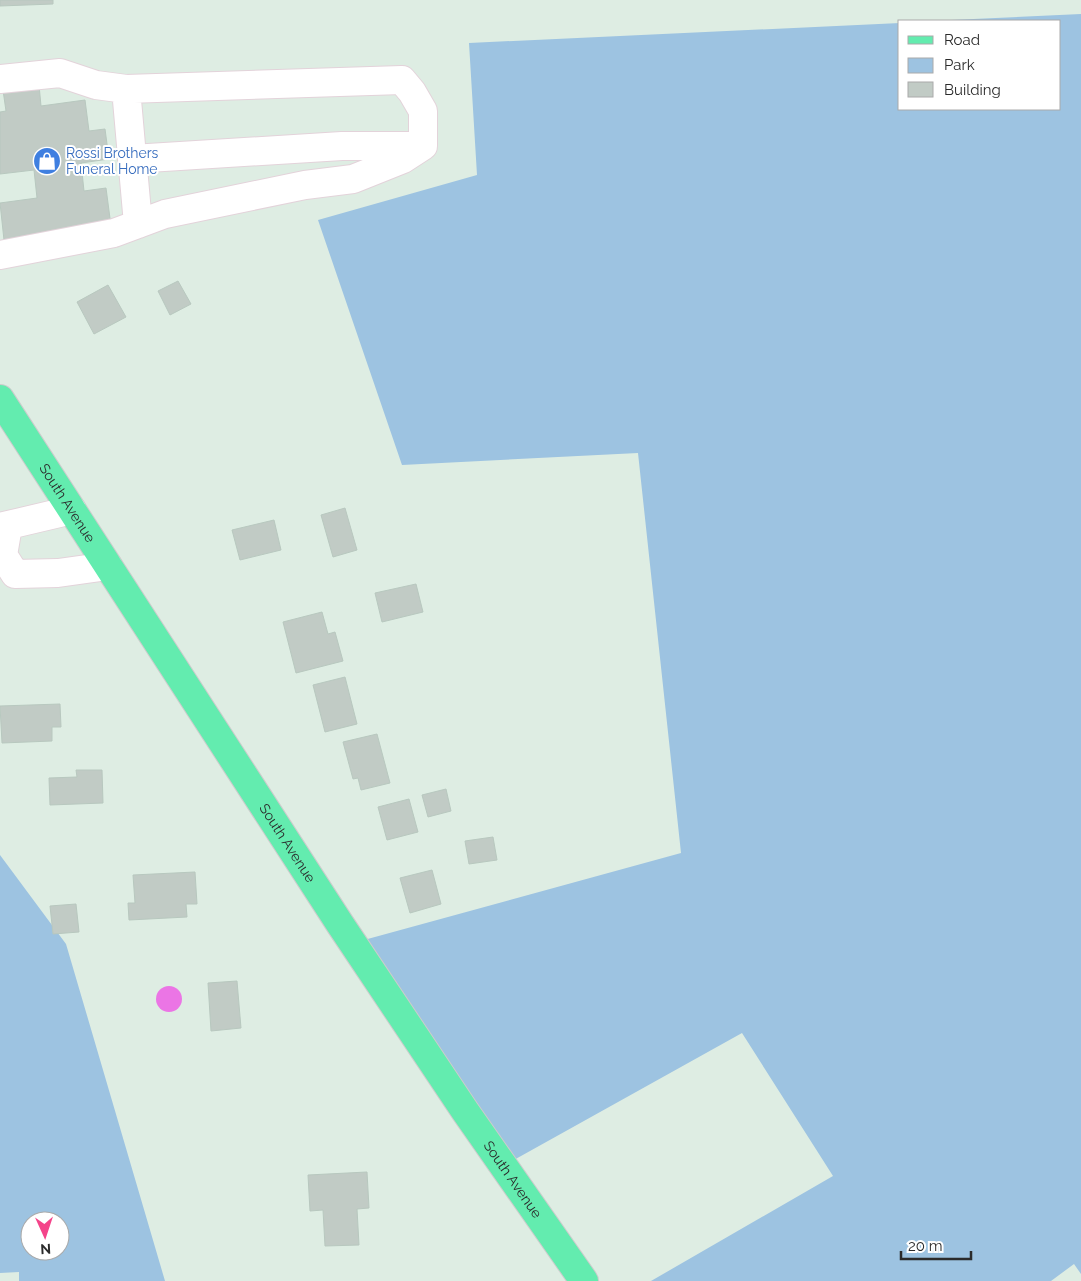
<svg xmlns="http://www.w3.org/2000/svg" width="1081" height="1281" viewBox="0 0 1081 1281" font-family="Raleway,sans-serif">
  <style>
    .green { fill: #9dc3e1; fill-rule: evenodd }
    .water { fill: #eb75e5 }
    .building { fill: #c1cbc5; stroke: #b8c8bf }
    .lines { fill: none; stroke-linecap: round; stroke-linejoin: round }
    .minor-casing { stroke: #e3d3da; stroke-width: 30 }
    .major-casing { stroke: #ccc; stroke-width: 30 }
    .minor { stroke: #fff; stroke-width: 28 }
    .major { stroke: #63ecaf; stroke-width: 28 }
    .labels { text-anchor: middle; stroke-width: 4; stroke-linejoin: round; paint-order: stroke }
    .shop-label { font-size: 14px; fill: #366cbe; stroke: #fff; text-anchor: start }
    .street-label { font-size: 14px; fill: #2b2b2b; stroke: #fff }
  </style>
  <rect width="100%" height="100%" fill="#deede3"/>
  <path class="green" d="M 1081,14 L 1081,1274 L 1074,1264 L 1051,1281 L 651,1281 L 833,1176 L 742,1033 L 503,1166 L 353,943 L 681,853 L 638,453 L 402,465 L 318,220 L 477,175 L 469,43 L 900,23 L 900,109 L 1060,109 L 1060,21 L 929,21 Z
    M 0,855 L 66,944 L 165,1281 L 19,1281 L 19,1272 L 0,1273 ZM 30,1221 L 60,1221 L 60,1251 L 30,1251 Z"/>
  <path class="water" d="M156 999a13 13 0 1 1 26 0a13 13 0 1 1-26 0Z"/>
  <path class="building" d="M 0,0 L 53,0 L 53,4 L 0,6 Z
    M 39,85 L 41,106 L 85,100 L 89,131 L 105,129 L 109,159 L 81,163 L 84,191 L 106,188 L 111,226 L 4,240 L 0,203 L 37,198 L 34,170 L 0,174 L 0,112 L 6,111 L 3,90 Z
    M 178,281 L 191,304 L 170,315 L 158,291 Z
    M 108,285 L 126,317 L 94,334 L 77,302 Z
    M 345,508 L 357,550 L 333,557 L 321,515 Z
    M 274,520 L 281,550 L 240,560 L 232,530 Z
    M 416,584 L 423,612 L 382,622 L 375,593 Z
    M 322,612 L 328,634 L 335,632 L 343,661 L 296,673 L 283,622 Z
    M 345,677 L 357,724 L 325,732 L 313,685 Z
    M 60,704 L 61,727 L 52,727 L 52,741 L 2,743 L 0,706 Z
    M 377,734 L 390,783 L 361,790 L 358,778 L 353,779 L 343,742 Z
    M 76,770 L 102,770 L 103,803 L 50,805 L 49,778 L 77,777 Z
    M 446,789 L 451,811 L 428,817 L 422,795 Z
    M 409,799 L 418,832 L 387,840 L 378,807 Z
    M 493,837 L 497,860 L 469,864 L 465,841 Z
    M 432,870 L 441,904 L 410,913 L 400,878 Z
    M 195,872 L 197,904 L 186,904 L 187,917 L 129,920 L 128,903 L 135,903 L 133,875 Z
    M 76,904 L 79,932 L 53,934 L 50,906 Z
    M 237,981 L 241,1028 L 211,1031 L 208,983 Z
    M 367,1172 L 369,1208 L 357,1209 L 359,1245 L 325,1246 L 323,1210 L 310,1211 L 308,1175 Z"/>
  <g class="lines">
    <g class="minor-casing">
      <path id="minor" d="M 0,79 L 60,73 L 96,85 L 126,89 L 402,80 L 412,92 L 423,111 L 423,146 L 403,159 L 353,179 L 305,185 L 165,214 L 114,233 L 0,255
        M 126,89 L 138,224
        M 132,159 L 342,146 L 420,146
        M 8,526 L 3,555 L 15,574 L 58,573 L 108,566
        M 0,527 L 72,510"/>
    </g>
    <g class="major-casing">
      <g id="major">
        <path id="s1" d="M 0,399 L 340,924 L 465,1111 L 584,1281"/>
      </g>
    </g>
    <use href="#minor" class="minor"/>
    <use href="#major" class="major"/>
  </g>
  <defs>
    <g id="shop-disc" transform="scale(1.4375)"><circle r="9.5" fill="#3f7fe0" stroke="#fff"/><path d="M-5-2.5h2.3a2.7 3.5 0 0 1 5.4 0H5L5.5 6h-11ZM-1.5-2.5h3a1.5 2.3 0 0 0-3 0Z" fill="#fff"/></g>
  </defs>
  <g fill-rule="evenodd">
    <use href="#shop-disc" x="47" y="161"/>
  </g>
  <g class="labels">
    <g class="shop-label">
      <text x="66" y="158">Rossi Brothers<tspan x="66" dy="16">Funeral Home</tspan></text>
    </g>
    <g class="street-label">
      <text dy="5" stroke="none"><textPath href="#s1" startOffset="124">South Avenue</textPath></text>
      <text dy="5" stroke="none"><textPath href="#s1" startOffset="529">South Avenue</textPath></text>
      <text dy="5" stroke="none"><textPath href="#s1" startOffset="934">South Avenue</textPath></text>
    </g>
  </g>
  <rect x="898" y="20" width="162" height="90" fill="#ffffff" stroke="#aaaaaa"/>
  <rect x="908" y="36" width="25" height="8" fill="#63ecaf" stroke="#aaaaaa"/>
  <text x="944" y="45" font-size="15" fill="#2b2b2b">Road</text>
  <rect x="908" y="58" width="25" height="15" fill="#9dc3e1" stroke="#aaaaaa"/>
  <text x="944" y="70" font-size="15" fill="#2b2b2b">Park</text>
  <rect x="908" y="82" width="25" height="15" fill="#c1cbc5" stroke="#aaaaaa"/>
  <text x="944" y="95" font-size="15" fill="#2b2b2b">Building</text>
  <g transform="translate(45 1236) rotate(177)"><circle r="24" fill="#ffffff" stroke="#aaaaaa"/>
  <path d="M0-4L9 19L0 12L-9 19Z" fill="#f4448a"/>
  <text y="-8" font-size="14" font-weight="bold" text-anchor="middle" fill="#2b2b2b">N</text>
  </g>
  <path d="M901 1251v8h70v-8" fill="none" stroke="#2b2b2b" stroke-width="2.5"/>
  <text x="908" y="1251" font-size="15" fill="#2b2b2b" stroke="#ffffff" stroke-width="4" paint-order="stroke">20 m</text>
</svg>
